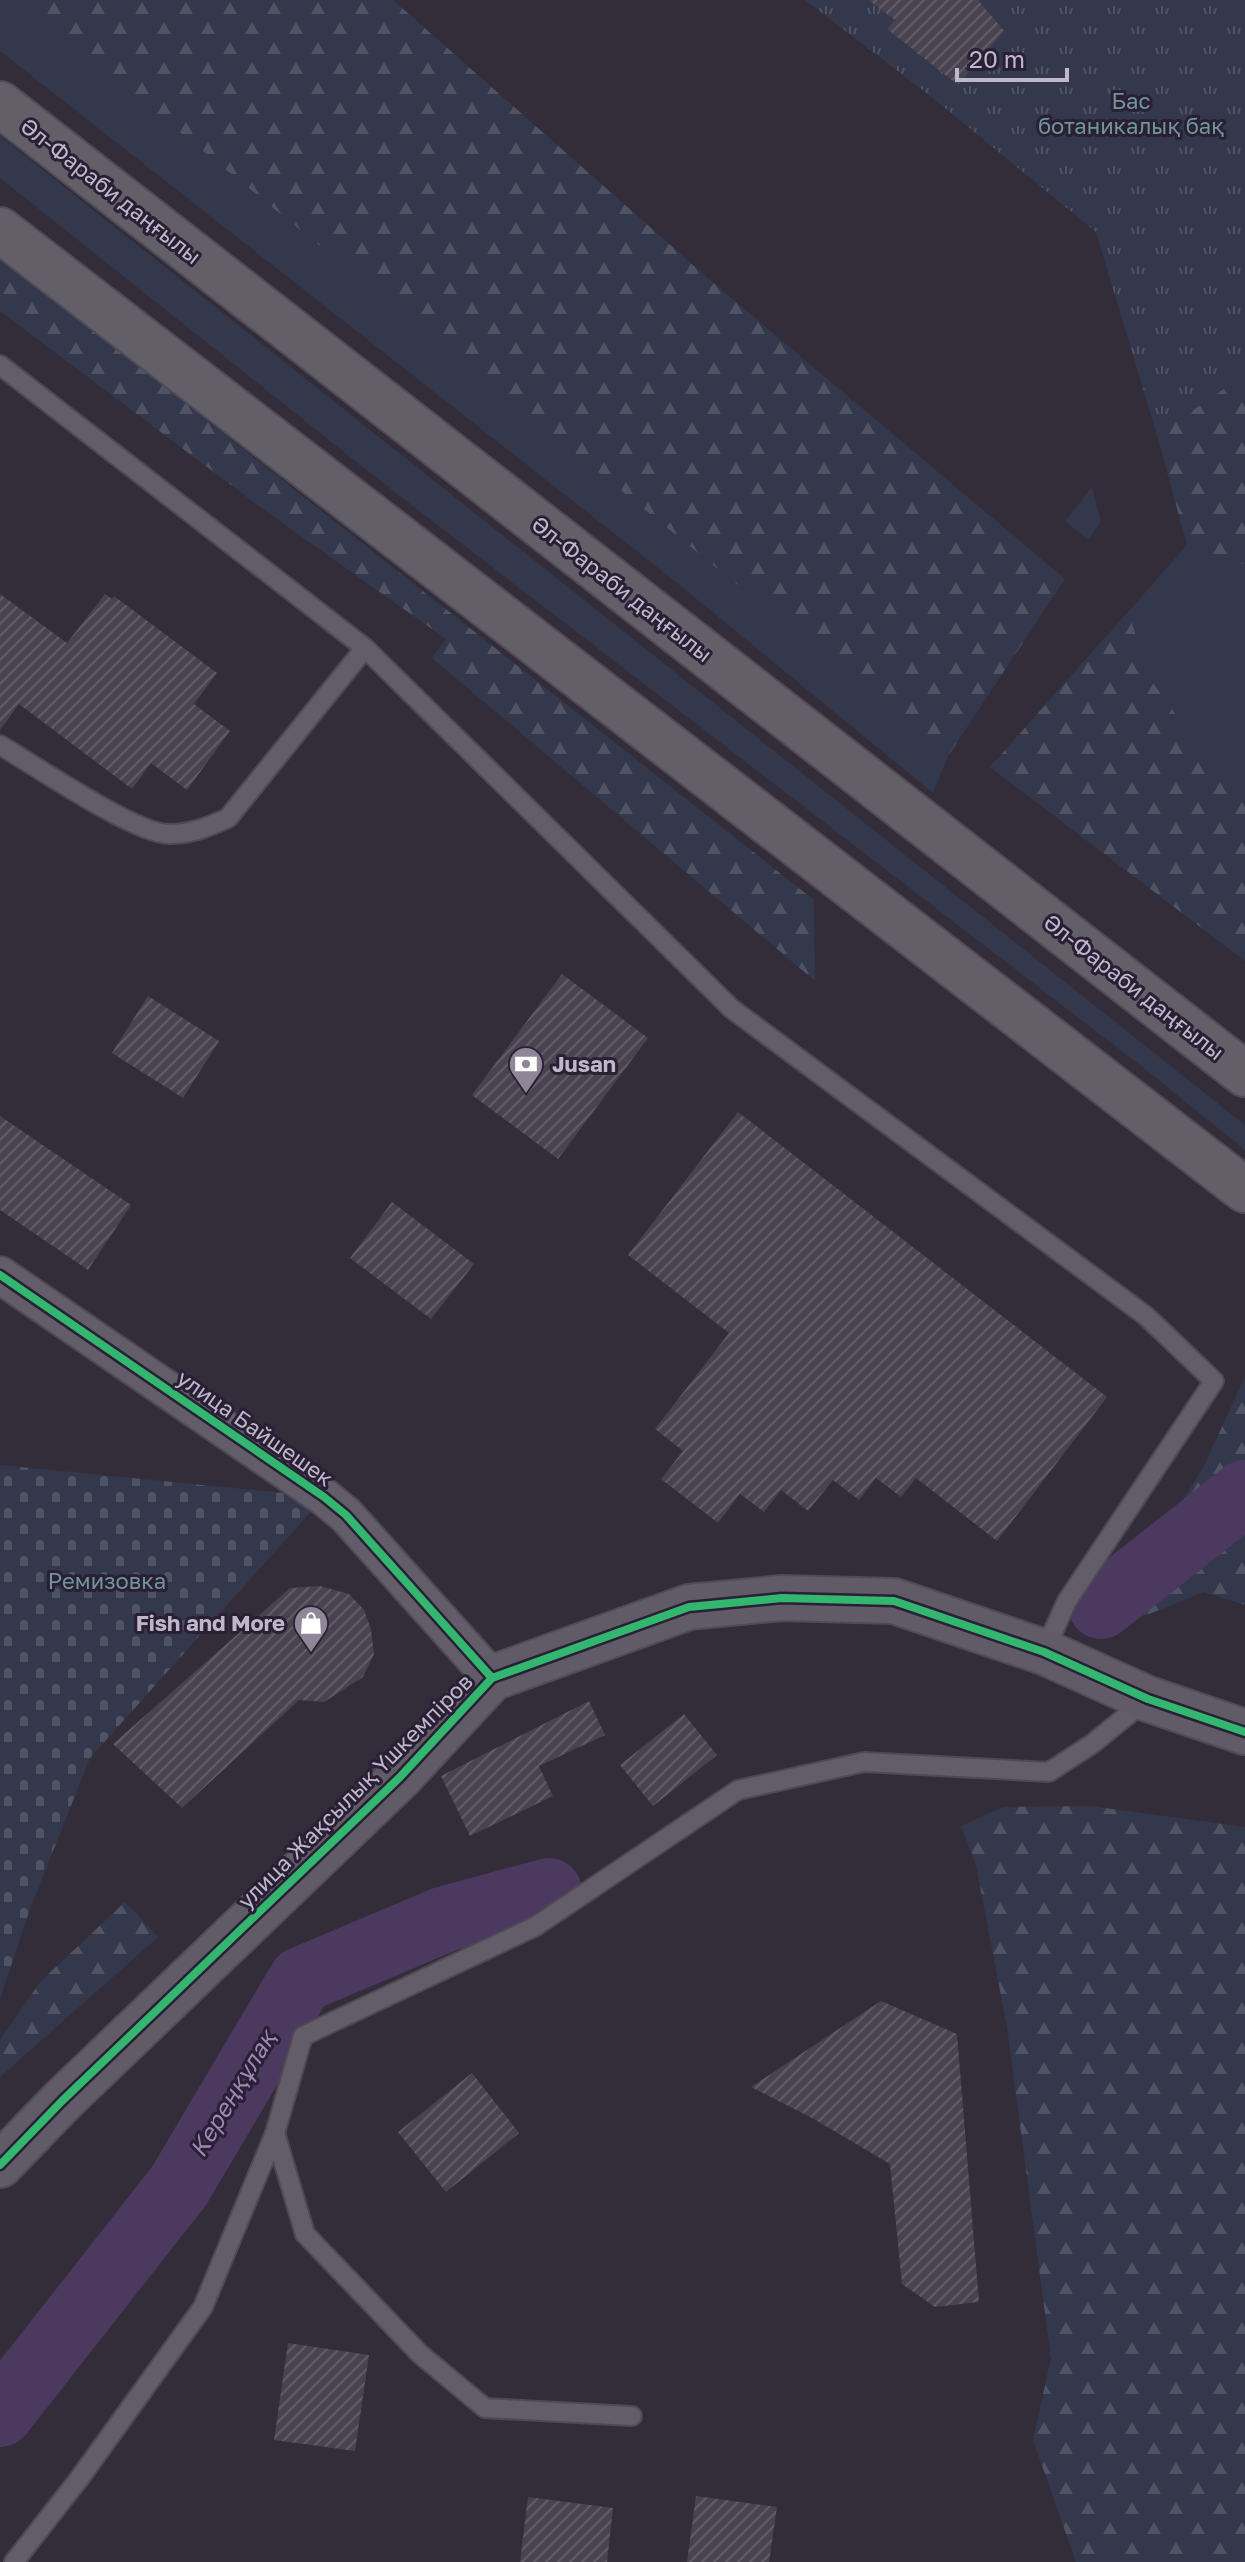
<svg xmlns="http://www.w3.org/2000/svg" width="1245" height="2562" viewBox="0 0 1245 2562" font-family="'Golos Text',sans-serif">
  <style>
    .grass { fill: #34384c }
    .forest { fill: url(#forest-firs) }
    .cemetery { fill: url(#cemetery-stones) }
    .park { fill: url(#park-tufts) }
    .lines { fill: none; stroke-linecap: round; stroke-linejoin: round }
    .river { stroke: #4b395f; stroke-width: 66 }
    .building { fill: url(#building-hatch) }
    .lane-casing { stroke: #4e4953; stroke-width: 22 }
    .street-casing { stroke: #4e4953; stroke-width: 40 }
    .secondary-casing { stroke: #504b57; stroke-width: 48 }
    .primary-casing { stroke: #504b57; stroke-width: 48 }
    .lane { stroke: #625d68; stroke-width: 18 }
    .street { stroke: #625d68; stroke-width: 36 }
    .secondary { stroke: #605b66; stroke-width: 44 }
    .primary { stroke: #635f69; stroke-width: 44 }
    .cycleway-casing { stroke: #292035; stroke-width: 13 }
    .cycleway { stroke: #33b770; stroke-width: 8 }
    .labels { text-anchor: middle; stroke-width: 6; stroke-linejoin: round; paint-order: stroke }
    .park-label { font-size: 22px; fill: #70959a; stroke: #292035 }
    .street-label { font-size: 22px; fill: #c0b7ca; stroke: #292035 }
    .poi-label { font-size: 22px; font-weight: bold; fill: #c0b7ca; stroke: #292035; text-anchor: start }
    .water-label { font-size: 24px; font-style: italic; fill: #9c87b4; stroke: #292035 }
  </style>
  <defs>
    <pattern id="forest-firs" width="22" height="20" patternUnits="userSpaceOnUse" patternTransform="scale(2)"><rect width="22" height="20" fill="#34384c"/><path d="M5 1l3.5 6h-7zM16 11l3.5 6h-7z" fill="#505364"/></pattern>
    <pattern id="cemetery-stones" width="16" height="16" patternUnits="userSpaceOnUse" patternTransform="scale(2)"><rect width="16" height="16" fill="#34384c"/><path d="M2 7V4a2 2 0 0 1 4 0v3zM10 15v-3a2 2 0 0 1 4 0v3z" fill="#505364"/></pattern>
    <pattern id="park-tufts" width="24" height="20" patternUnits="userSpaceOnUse" patternTransform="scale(2)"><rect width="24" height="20" fill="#34384c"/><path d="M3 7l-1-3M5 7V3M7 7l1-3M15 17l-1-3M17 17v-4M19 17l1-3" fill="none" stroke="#505364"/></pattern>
    <pattern id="building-hatch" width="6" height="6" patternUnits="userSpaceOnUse" patternTransform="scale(2)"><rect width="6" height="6" fill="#48434e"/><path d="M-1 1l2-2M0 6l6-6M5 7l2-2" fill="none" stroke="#615c66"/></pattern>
  </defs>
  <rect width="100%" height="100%" fill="#332d3a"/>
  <path class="grass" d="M 0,0 L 17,0 L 948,756 L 933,793 L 671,578 L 0,51 Z
    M 0,136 L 1245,1125 L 1245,1150 L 1145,1069 L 383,483 L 0,178 Z
    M 1092,487 L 1101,522 L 1088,540 L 1065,521 Z
    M 1187,545 L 1245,565 L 1245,790 L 1197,744 L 1151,680 L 1128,612 Z"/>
  <path class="forest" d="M 17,0 L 393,0 L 711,281 L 1065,579 L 948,756 Z
    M 0,257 L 814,900 L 815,981 L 432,658 L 446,639 L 263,509 L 0,311 Z
    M 1245,374 L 1245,565 L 1187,545 L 1157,435 Z
    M 1128,612 L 1151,680 L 1197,744 L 1245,790 L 1245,961 L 990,767 Z
    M 1245,1377 L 1245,1605 L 1204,1592 L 1099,1634 L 1203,1468 Z
    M 1090,1806 L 1245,1827 L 1245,2562 L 1076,2562 L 1033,2440 L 1051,2358 L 1007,2027 L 976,1865 L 961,1826 L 1003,1807 Z
    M 125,1902 L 158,1937 L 0,2077 L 0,2040 L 41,1981 Z"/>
  <path class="cemetery" d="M 0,1465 L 324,1497 L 90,1758 L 30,1909 L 0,1999 Z"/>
  <path class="park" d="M 805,0 L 1245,0 L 1245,374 L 1157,435 L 1096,232 L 933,98 Z"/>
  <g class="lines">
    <path class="river" d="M 1101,1606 L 1245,1493
      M 0,2414 L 179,2186 L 301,1980 L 445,1919 L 549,1891"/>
  </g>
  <path class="building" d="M 868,0 L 978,0 L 1004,31 L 958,85 L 887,29 L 895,20 Z
    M 0,594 L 67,643 L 105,594 L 112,599 L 114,596 L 217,673 L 194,704 L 230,731 L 187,790 L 151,763 L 132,789 L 19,704 L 0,730 Z
    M 562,974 L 648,1038 L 558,1159 L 472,1095 Z
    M 148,996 L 219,1041 L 183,1098 L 112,1053 Z
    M 738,1112 L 1107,1397 L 997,1541 L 916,1478 L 901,1497 L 876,1478 L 859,1500 L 833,1480 L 808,1511 L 781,1490 L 764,1512 L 740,1494 L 718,1523 L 661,1479 L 683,1451 L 655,1429 L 729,1333 L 628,1255 Z
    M 0,1116 L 131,1205 L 88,1270 L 0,1210 Z
    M 392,1202 L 474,1264 L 431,1319 L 350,1258 Z
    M 320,1586 L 349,1594 L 364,1610 L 371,1629 L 374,1654 L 363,1677 L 324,1702 L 299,1700 L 182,1808 L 113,1744 L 290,1588 Z
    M 589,1701 L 605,1735 L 539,1766 L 553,1796 L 470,1836 L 441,1776 Z
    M 684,1714 L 717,1755 L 653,1806 L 620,1765 Z
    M 881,2001 L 957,2034 L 979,2302 L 935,2307 L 902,2284 L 890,2164 L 812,2118 L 751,2087 Z
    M 472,2073 L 519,2133 L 446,2192 L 398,2132 Z
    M 288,2343 L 369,2355 L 355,2451 L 274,2440 Z
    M 696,2496 L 777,2507 L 769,2562 L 687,2562 Z
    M 528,2497 L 613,2508 L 607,2562 L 520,2562 Z"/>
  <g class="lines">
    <g class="lane-casing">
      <path id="lane" d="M 0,365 L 365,648 L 732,1009 L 1146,1316 L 1214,1381 L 1067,1601 L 1044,1652
        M 0,745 C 34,765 135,834 169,834 C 192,834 208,827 228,818 L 365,648
        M 632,2416 L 485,2408 L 420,2354 L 305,2234 L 275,2133 L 303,2036 L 536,1926 L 738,1790 L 864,1762 L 1049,1772 L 1092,1744 L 1145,1701
        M 14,2562 L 79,2479 L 203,2307 L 275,2133"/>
    </g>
    <g class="street-casing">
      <path id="street" d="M 0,1275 L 324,1497 L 346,1515 L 492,1678"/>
    </g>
    <g class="secondary-casing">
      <path id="secondary" d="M 0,2165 L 62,2101 L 400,1777 L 492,1678 L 689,1607 L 782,1598 L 894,1601 L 1044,1652 L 1148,1699 L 1245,1732"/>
    </g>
    <g class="primary-casing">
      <path id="primary" d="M 0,104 L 1245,1074
        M 0,230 L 1245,1190"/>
    </g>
    <use href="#lane" class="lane"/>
    <use href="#street" class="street"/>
    <use href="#secondary" class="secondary"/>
    <use href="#primary" class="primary"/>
    <g class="cycleway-casing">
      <path id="cycleway" d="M 0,1275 L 324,1497 L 346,1515 L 492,1678
        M 0,2165 L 62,2101 L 400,1777 L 492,1678 L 689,1607 L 782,1598 L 894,1601 L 1044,1652 L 1148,1699 L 1245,1732"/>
    </g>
    <use href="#cycleway" class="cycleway"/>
  </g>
  <defs>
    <g id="bank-pin" transform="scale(1.8)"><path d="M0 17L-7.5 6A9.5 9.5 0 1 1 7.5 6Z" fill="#8f8798" stroke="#292035"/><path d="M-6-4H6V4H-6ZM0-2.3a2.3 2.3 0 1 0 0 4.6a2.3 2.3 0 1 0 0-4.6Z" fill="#fff"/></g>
    <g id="shop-pin" transform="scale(1.8)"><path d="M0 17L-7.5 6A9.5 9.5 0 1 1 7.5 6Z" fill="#8f8798" stroke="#292035"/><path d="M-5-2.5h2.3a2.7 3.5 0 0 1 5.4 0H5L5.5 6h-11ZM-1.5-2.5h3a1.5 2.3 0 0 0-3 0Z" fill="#fff"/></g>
  </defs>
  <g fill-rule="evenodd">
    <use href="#bank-pin" x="526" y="1064"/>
    <use href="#shop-pin" x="311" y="1623"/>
  </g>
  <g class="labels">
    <g class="park-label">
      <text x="1131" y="109">Бас<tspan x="1131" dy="25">ботаникалық бақ</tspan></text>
      <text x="107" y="1589">Ремизовка</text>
    </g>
    <g class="street-label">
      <text transform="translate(111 191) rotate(38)" y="8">Әл-Фараби даңғылы</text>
      <text transform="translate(622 589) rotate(38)" y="8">Әл-Фараби даңғылы</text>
      <text transform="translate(1134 987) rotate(38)" y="8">Әл-Фараби даңғылы</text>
      <text transform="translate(255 1428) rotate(35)" y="8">улица Байшешек</text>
      <text transform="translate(355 1791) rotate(-45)" y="8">улица Жақсылық Үшкемпіров</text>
    </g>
    <g class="poi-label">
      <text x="552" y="1072">Jusan</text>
      <text x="285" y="1631" text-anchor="end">Fish and More</text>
    </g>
    <g class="water-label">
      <text transform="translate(233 2094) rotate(-59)" y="8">Кереңқұлақ</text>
    </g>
  </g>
  <path d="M957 68v12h110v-12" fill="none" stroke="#c0b7ca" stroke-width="4"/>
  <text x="969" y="68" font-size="24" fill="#c0b7ca" stroke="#292035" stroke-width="6" paint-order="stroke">20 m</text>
</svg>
